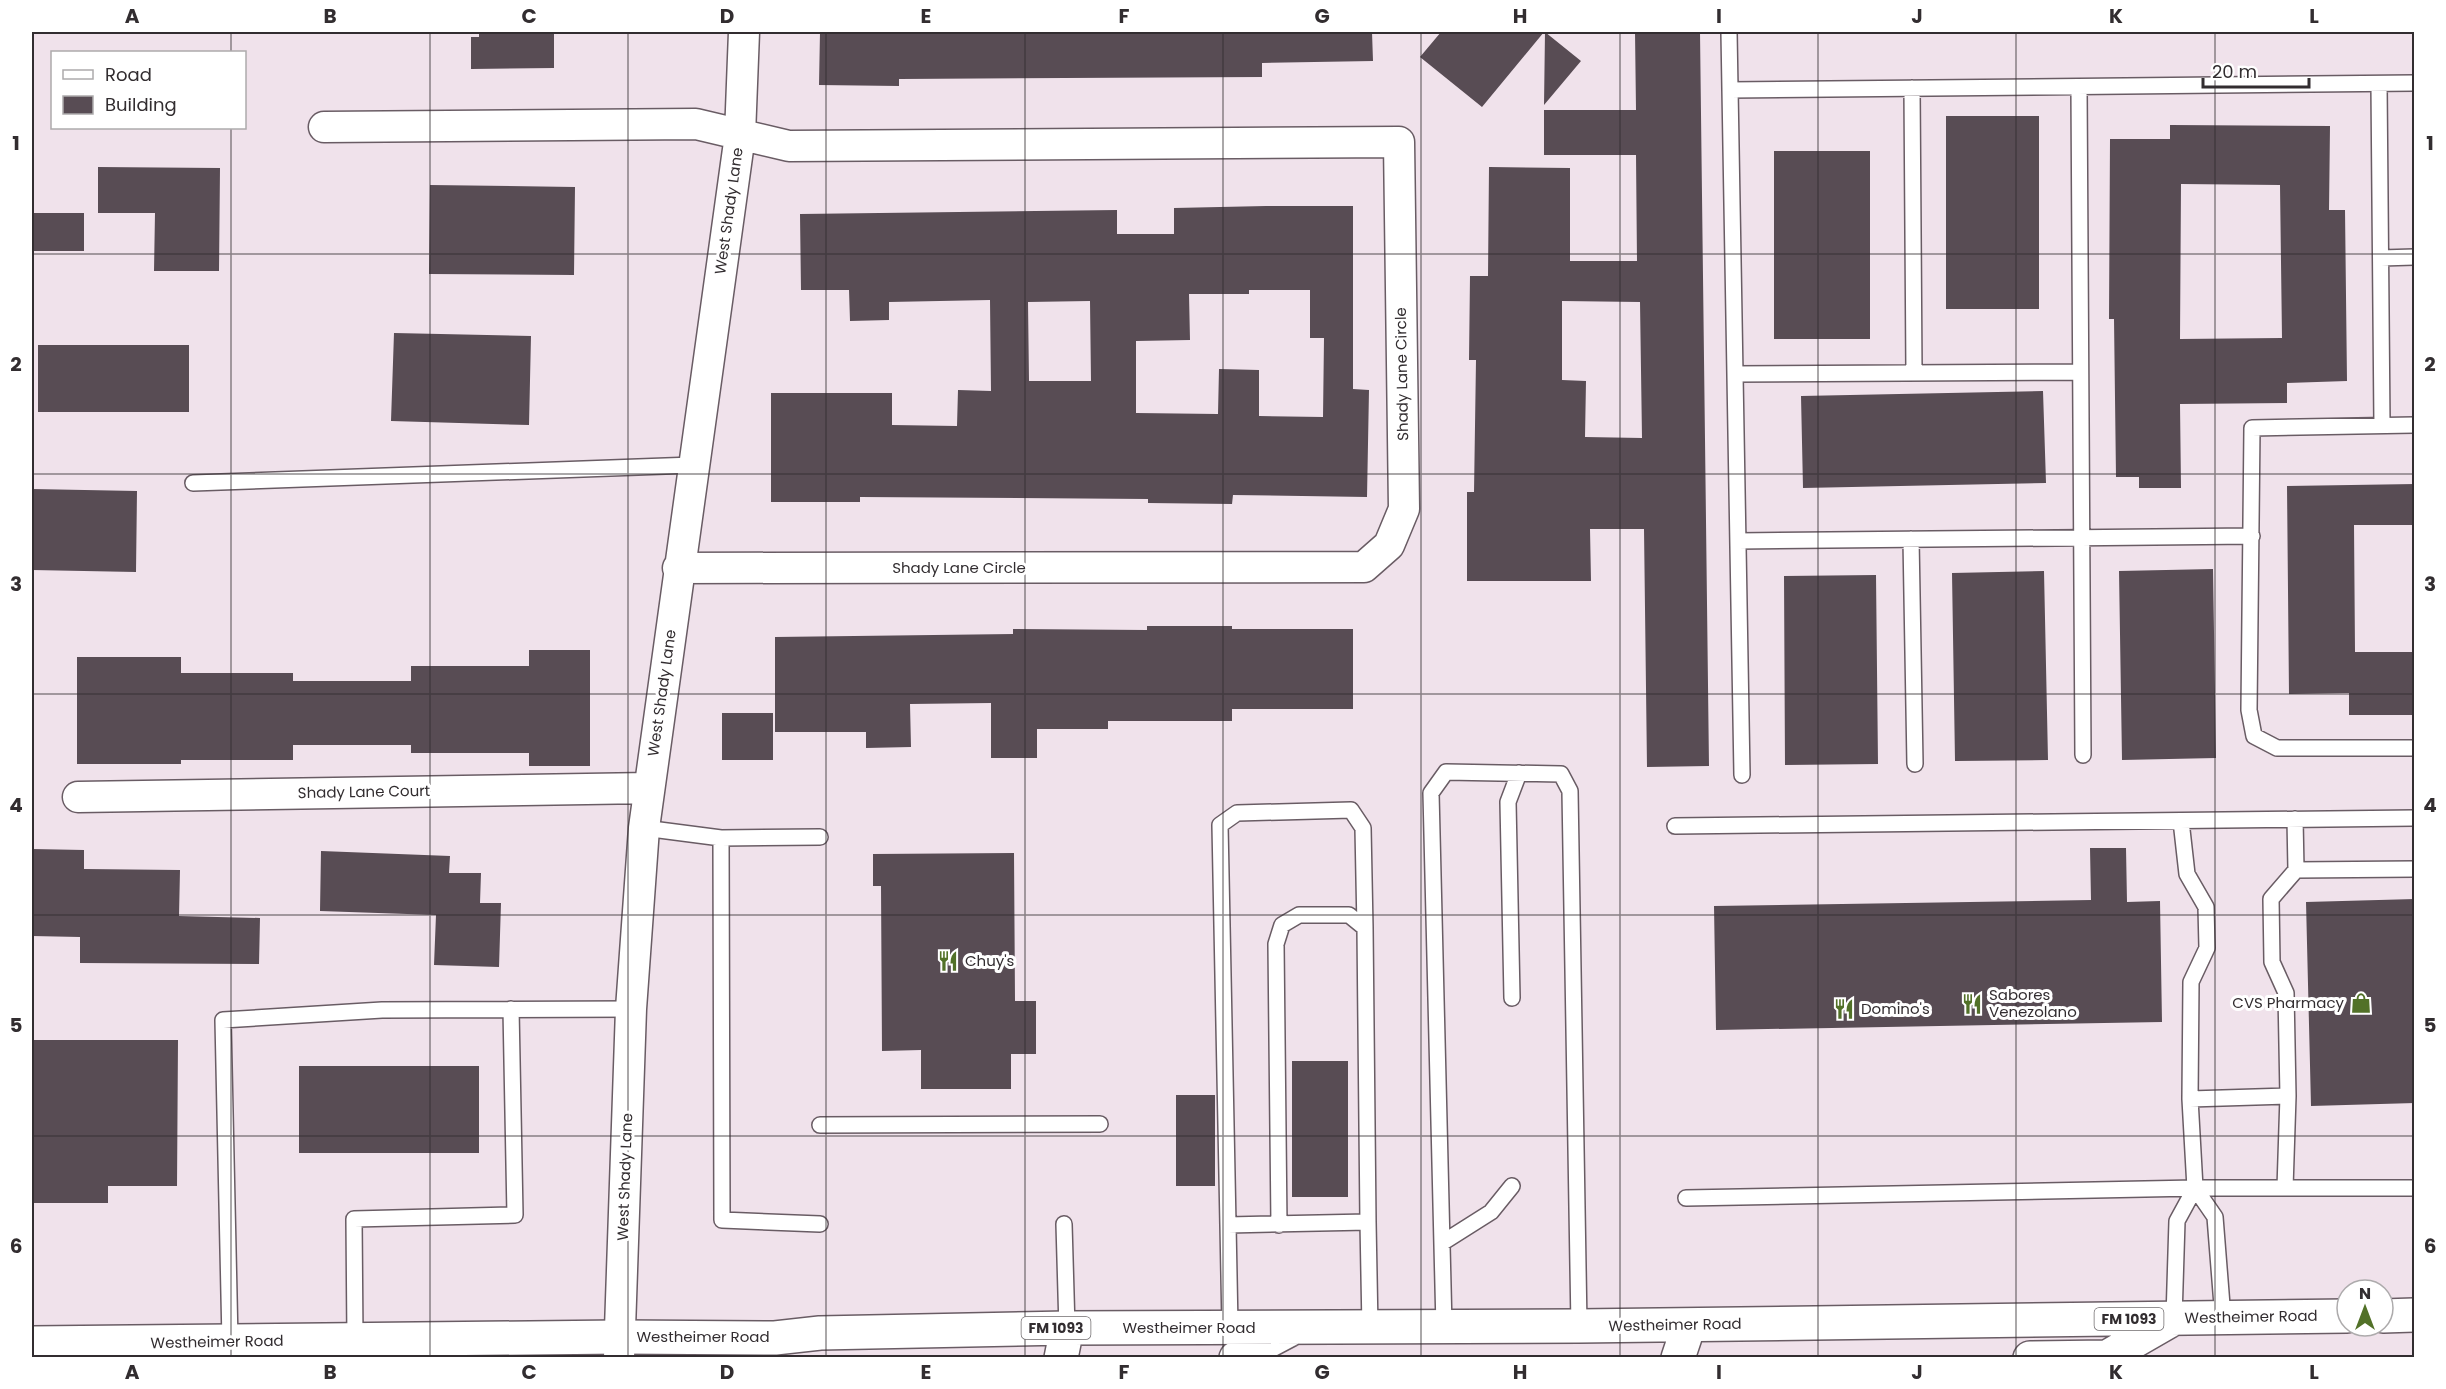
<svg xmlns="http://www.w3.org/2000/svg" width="2446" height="1389" viewBox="0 0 2446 1389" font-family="Poppins,sans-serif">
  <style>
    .building { fill: #584c54; fill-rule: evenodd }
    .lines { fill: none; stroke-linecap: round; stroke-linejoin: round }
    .lane-casing { stroke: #695c64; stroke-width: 18 }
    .street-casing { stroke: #695c64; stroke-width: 33 }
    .primary-casing { stroke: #695c64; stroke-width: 36 }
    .lane { stroke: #fff; stroke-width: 15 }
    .street { stroke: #fff; stroke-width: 30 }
    .primary { stroke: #fff; stroke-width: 33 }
    .grid { fill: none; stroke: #322d30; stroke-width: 1.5; stroke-opacity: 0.55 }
    .labels { text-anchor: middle; stroke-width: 6; stroke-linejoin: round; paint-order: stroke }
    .shield { fill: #fff; stroke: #706c6e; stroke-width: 1.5 }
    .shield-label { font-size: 14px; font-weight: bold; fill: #322d30 }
    .street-label { font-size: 15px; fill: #322d30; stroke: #fff }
    .poi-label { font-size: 15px; fill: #322d30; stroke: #fff; text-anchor: start }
    .neatline { fill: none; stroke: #322d30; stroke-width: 2 }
    .grid-label { font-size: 20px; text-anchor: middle; font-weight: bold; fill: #322d30 }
  </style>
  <rect width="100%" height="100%" fill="#f0e2eb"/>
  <path class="building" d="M 479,32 L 554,32 L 554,68 L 471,69 L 471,37 L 479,37 Z
    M 820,32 L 1372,32 L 1373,61 L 1262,63 L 1262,77 L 899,79 L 899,86 L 819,85 Z
    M 1441,32 L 1544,32 L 1482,107 L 1420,57 Z
    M 1545,32 L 1581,61 L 1544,105 Z
    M 1635,32 L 1700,32 L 1709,766 L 1647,767 L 1644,529 L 1590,529 L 1591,581 L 1467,581 L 1467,492 L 1474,492 L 1476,360 L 1469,360 L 1470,276 L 1488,276 L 1489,167 L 1570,168 L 1570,261 L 1637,261 L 1636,155 L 1544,155 L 1544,110 L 1636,110 ZM 1562,301 L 1640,302 L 1642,438 L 1585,437 L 1586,381 L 1562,380 Z
    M 1946,116 L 2039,116 L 2039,309 L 1946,309 Z
    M 2170,125 L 2330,126 L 2329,210 L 2345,210 L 2347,381 L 2287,383 L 2287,403 L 2180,404 L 2181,488 L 2139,488 L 2139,477 L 2116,477 L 2114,319 L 2109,319 L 2110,139 L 2170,139 ZM 2181,184 L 2280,185 L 2282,338 L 2180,339 Z
    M 1774,151 L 1870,151 L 1870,339 L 1774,339 Z
    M 98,167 L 220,168 L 219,271 L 154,271 L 155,213 L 98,213 Z
    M 430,185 L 575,187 L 574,275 L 429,274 Z
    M 1266,206 L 1353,206 L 1353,389 L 1369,390 L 1367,497 L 1233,495 L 1232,504 L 1148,503 L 1148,499 L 860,497 L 860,502 L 771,502 L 771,393 L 892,393 L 892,425 L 957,426 L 958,390 L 991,391 L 990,300 L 889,302 L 889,320 L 850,321 L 849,290 L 801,290 L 800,214 L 1117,210 L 1117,234 L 1174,234 L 1174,208 ZM 1249,290 L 1310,290 L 1310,338 L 1324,338 L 1323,417 L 1259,416 L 1259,370 L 1219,369 L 1218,414 L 1136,413 L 1136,341 L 1190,340 L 1189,294 L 1249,294 ZM 1090,301 L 1091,381 L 1029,381 L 1028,302 Z
    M 32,213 L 84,213 L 84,251 L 32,251 Z
    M 394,333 L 531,336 L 529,425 L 391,421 Z
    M 38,345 L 189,345 L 189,412 L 38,412 Z
    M 2043,391 L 2046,483 L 1803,488 L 1801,396 Z
    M 2415,484 L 2415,525 L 2354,525 L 2355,652 L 2415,652 L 2415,715 L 2349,715 L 2349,693 L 2289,694 L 2287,486 Z
    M 32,489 L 137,491 L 136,572 L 32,570 Z
    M 2213,569 L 2216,758 L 2122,760 L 2119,571 Z
    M 2044,571 L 2048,760 L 1955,761 L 1952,573 Z
    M 1876,575 L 1878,764 L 1785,765 L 1784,576 Z
    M 1147,626 L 1232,626 L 1232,629 L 1353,629 L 1353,709 L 1232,709 L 1232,721 L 1108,721 L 1108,729 L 1037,729 L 1037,758 L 991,758 L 991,703 L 910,704 L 911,747 L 866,748 L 866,732 L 775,732 L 775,637 L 1013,634 L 1013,629 L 1147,630 Z
    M 529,650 L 590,650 L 590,766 L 529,766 L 529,753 L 411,753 L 411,745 L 293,745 L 293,760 L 181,760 L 181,764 L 77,764 L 77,657 L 181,657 L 181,673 L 293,673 L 293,681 L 411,681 L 411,666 L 529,666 Z
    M 722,713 L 773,713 L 773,760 L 722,760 Z
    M 2090,848 L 2126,848 L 2127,902 L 2160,901 L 2162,1022 L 1716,1030 L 1714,906 L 2091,900 Z
    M 32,849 L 84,850 L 84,869 L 180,870 L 179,916 L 260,918 L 259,964 L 80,963 L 80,937 L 32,936 Z
    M 321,851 L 450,856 L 449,873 L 481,873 L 480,903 L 501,903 L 499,967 L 434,965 L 436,915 L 320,911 Z
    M 1014,853 L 1015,1001 L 1036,1001 L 1036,1054 L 1011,1054 L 1011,1089 L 921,1089 L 921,1050 L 882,1051 L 881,886 L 873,886 L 873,854 Z
    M 2415,899 L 2415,1103 L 2311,1106 L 2306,902 Z
    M 32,1040 L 178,1040 L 177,1186 L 108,1186 L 108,1203 L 32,1203 Z
    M 1292,1061 L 1348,1061 L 1348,1197 L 1292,1197 Z
    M 299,1066 L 479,1066 L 479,1153 L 299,1153 Z
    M 1176,1095 L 1215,1095 L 1215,1186 L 1176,1186 Z"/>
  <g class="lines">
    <g class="lane-casing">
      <path id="lane" d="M 1729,32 L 1742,775
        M 2379,84 L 2382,425
        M 2079,87 L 2083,755
        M 1912,88 L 1914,373
        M 1730,90 L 2414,83
        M 2381,258 L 2414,257
        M 1735,374 L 2080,372
        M 2414,425 L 2252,428 L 2249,710 L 2254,736 L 2277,748 L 2414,748
        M 193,483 L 693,465
        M 1911,539 L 1915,764
        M 1738,541 L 2252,536
        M 1675,826 L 2414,818
        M 644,828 L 721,838 L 820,837
        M 721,838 L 722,1220 L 820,1224
        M 2296,870 L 2414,869
        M 1512,998 L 1508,802 L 1519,773
        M 2190,1099 L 2288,1096
        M 820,1125 L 1100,1124
        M 2195,1188 L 2215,1217 L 2223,1318
        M 2285,1188 L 2288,1096 L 2286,993 L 2272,962 L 2271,899 L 2296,870 L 2295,819
        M 1686,1198 L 2195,1188 L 2414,1188
        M 1064,1224 L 1067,1328
        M 1228,1225 L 1220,825 L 1237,813 L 1351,810 L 1363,828 L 1365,928
        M 1279,1225 L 1276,944 L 1282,925 L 1299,915 L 1349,915 L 1365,928 L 1368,1222
        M 1442,1243 L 1491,1212 L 1512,1186
        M 2174,1318 L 2177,1221 L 2195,1188 L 2190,1099 L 2191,982 L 2207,948 L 2206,907 L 2187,874 L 2181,821
        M 1230,1327 L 1228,1225 L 1368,1222 L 1370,1328
        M 1444,1327 L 1431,793 L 1446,772 L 1561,774 L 1570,791 L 1579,1326
        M 355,1340 L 354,1219 L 515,1215 L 511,1009
        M 230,1341 L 223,1020 L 382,1010 L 631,1009"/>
    </g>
    <g class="street-casing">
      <path id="street" d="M 324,127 L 696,124 L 789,146 L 1399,142 L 1404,509 L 1389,545 L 1364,567 L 678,568
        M 78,797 L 649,788
        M 619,1358 L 631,1009 L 644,828 L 740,135 L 744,32"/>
    </g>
    <g class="primary-casing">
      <path id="primary" d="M 2383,1316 L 2414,1315
        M 32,1343 L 619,1337 L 775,1338 L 820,1333 L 1067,1328 L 1579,1326 L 2347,1316
        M 1061,1358 L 1067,1328
        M 1236,1358 L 1291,1329
        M 1678,1358 L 1689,1325
        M 2030,1358 L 2107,1357 L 2173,1319"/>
    </g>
    <use href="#lane" class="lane"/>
    <use href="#street" class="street"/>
    <use href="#primary" class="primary"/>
  </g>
  <path class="grid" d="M 231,32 L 231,52M 430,32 L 430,1358M 628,32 L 628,1358M 826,32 L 826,1358M 1025,32 L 1025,1358M 1223,32 L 1223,1358M 1421,32 L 1421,1358M 1620,32 L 1620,1358M 1818,32 L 1818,1358M 2016,32 L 2016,1358M 2215,32 L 2215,1358M 231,128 L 231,1358M 32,254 L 2414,254M 32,474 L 2414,474M 32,694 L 2414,694M 32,915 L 2414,915M 32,1136 L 2414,1136"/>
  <defs>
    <g id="restaurant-bare" transform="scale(1.62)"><path d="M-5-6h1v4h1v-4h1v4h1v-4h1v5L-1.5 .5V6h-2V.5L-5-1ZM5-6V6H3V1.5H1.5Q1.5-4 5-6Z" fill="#527128" stroke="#fff" stroke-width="2.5" paint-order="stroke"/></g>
    <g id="shop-bare" transform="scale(1.62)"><path d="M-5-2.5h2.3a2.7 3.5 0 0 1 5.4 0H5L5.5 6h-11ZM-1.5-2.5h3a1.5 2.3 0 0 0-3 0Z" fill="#527128" stroke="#fff" stroke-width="2.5" paint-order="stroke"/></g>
  </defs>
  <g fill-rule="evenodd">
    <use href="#restaurant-bare" x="948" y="961"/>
    <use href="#shop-bare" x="2361" y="1003"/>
    <use href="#restaurant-bare" x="1972" y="1004"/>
    <use href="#restaurant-bare" x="1844" y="1009"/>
  </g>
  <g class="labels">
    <g class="shield">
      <rect x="2094.5" y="1308" width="69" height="22" rx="4.5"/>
      <rect x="1021.5" y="1317" width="69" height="22" rx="4.5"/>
    </g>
    <g class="shield-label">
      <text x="2129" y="1324">FM 1093</text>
      <text x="1056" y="1333">FM 1093</text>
    </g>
    <g class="street-label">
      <text transform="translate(729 211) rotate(-82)" y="5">West Shady Lane</text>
      <text transform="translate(1402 374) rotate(-91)" y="5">Shady Lane Circle</text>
      <text x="959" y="573">Shady Lane Circle</text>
      <text transform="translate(662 693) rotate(-82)" y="5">West Shady Lane</text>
      <text transform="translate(364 792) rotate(-1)" y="5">Shady Lane Court</text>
      <text transform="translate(625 1177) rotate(-88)" y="5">West Shady Lane</text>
      <text transform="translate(2251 1317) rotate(-1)" y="5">Westheimer Road</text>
      <text transform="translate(1675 1325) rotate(-1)" y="5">Westheimer Road</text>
      <text x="1189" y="1333">Westheimer Road</text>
      <text x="703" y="1342">Westheimer Road</text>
      <text transform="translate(217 1342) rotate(-1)" y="5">Westheimer Road</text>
    </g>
    <g class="poi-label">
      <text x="965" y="966">Chuy's</text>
      <text x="1989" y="1000">Sabores<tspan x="1989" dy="17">Venezolano</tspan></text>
      <text x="2344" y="1008" text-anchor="end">CVS Pharmacy</text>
      <text x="1861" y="1014">Domino's</text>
    </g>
  </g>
  <rect width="2446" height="1389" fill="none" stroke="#ffffff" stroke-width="66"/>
  <rect x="51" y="51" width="195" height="78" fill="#ffffff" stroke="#adabac" stroke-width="1.5"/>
  <rect x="63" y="70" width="30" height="9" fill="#ffffff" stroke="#adabac" stroke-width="1.5"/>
  <text x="105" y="81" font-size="18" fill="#322d30">Road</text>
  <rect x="63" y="96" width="30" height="18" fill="#584c54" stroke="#adabac" stroke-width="1.5"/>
  <text x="105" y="111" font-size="18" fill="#322d30">Building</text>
  <g transform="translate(2365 1308)"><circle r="28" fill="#ffffff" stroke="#adabac" stroke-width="1.5"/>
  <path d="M0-4.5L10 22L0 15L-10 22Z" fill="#527128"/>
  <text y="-9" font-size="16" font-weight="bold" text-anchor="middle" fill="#322d30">N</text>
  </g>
  <path d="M2203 78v9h106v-9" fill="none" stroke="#322d30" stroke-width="3"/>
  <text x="2212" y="78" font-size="18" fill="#322d30" stroke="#ffffff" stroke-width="4.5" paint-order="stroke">20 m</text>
  <rect x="33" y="33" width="2380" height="1323" class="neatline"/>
  <g class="grid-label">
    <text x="132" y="23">A</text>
    <text x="330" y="23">B</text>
    <text x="529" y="23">C</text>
    <text x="727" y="23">D</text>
    <text x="926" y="23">E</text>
    <text x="1124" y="23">F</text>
    <text x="1322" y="23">G</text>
    <text x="1520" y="23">H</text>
    <text x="1719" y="23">I</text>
    <text x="1917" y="23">J</text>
    <text x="2116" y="23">K</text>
    <text x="2314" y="23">L</text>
    <text x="16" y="150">1</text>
    <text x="2430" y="150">1</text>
    <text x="16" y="371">2</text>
    <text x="2430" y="371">2</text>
    <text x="16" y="591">3</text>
    <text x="2430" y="591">3</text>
    <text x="16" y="812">4</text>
    <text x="2430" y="812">4</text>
    <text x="16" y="1032">5</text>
    <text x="2430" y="1032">5</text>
    <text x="16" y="1253">6</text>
    <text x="2430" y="1253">6</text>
    <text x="132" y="1379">A</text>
    <text x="330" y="1379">B</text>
    <text x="529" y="1379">C</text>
    <text x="727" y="1379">D</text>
    <text x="926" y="1379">E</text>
    <text x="1124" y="1379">F</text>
    <text x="1322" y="1379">G</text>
    <text x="1520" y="1379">H</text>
    <text x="1719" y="1379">I</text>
    <text x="1917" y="1379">J</text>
    <text x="2116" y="1379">K</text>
    <text x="2314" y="1379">L</text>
  </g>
</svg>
